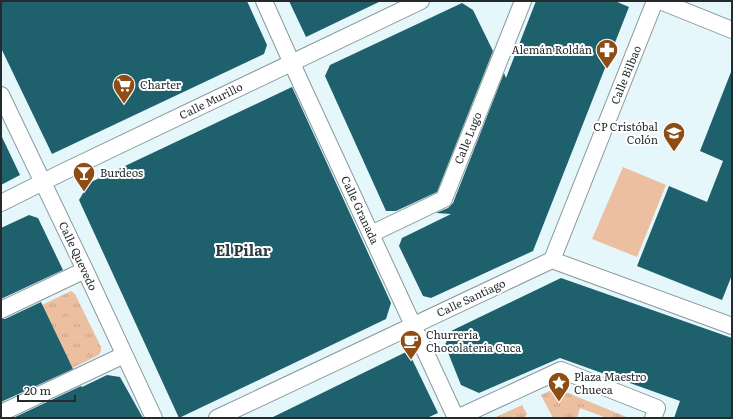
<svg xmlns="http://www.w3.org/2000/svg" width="733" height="419" viewBox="0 0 733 419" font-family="Literata,serif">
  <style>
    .grass { fill: url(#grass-tufts) }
    .park { fill: #ebbfa0 }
    .building { fill: #1e616d }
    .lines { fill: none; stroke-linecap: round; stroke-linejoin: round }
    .street-casing { stroke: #88999d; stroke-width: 18 }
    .street { stroke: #fff; stroke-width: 16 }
    .labels { text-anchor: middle; stroke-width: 4; stroke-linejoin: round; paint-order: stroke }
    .poi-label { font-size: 11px; fill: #252b2d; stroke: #fff; text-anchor: start }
    .street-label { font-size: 11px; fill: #252b2d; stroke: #fff }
    .district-label { font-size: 15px; font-weight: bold; fill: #2c3a3d; stroke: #fff }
  </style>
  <defs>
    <pattern id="grass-tufts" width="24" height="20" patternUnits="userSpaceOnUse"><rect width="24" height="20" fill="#ebbfa0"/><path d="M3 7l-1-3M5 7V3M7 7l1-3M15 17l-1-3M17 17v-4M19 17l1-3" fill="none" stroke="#c9a48a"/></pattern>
  </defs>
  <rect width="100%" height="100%" fill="#e5f7fb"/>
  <path class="grass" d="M 71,291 L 75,294 L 101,347 L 101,351 L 99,355 L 72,368 L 42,305 Z
    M 556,388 L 629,418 L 607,418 L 580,408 L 577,418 L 553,418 L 541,395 Z
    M 522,405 L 527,414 L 524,418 L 494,418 Z"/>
  <path class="park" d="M 623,167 L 666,185 L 637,257 L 592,239 Z"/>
  <path class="building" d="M 1,1 L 247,1 L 267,45 L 264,54 L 52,154 L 1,48 Z
    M 289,1 L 381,1 L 306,37 Z
    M 536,1 L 615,1 L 629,7 L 533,251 L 431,298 L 423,296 L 399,246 L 402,238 L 451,214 L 436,213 L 448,208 L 453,203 L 504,73 L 506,78 Z
    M 462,3 L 473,10 L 493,51 L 437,192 L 396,211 L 386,211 L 325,76 L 330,65 Z
    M 731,72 L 732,72 L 732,275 L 722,300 L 637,266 L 669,186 L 707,202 L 723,161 L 700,151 Z
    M 292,87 L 391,303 L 386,319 L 179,418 L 79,200 L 89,183 Z
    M 1,135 L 20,175 L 1,185 Z
    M 29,215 L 38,218 L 63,270 L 1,299 L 1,228 Z
    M 561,278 L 732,338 L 732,418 L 674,418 L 680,401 L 560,358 L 479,393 L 461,385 L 445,345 L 451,331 Z
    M 41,302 L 73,369 L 1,402 L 1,319 L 5,319 Z
    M 406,352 L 411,357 L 438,413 L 427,418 L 271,418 Z
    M 107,375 L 120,377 L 143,418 L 13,418 L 81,386 L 82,387 Z"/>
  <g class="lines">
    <g class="street-casing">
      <path id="street" d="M 264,1 L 299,79 L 456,418
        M 660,1 L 732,30
        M 1,95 L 85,270 L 154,418
        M 1,203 L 61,173 L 421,1
        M 371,234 L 444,199 L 523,1
        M 552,260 L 655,1
        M 1,310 L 85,270
        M 1,413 L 124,355
        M 217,418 L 552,260 L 732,326
        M 457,418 L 561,370 L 657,408 L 653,418"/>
    </g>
    <use href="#street" class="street"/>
  </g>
  <defs>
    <g id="pharmacy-pin" transform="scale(1.15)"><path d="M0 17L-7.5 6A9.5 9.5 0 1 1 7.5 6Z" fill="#8d4d15" stroke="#fff"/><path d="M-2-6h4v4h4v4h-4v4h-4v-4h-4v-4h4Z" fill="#fff"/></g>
    <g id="supermarket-pin" transform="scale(1.15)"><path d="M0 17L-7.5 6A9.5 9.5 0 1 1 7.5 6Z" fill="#8d4d15" stroke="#fff"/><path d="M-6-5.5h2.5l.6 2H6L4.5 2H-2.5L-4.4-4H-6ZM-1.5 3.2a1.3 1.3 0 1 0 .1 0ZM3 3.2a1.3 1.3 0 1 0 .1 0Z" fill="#fff"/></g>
    <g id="school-pin" transform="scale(1.15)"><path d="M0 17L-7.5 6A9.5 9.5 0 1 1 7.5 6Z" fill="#8d4d15" stroke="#fff"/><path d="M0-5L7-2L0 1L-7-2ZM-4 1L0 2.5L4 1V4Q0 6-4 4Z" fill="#fff"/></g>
    <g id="bar-pin" transform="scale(1.15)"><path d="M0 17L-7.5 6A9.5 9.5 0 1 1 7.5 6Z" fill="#8d4d15" stroke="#fff"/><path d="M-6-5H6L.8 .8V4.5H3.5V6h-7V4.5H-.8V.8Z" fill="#fff"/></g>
    <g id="cafe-pin" transform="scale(1.15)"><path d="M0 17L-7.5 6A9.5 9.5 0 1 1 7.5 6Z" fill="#8d4d15" stroke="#fff"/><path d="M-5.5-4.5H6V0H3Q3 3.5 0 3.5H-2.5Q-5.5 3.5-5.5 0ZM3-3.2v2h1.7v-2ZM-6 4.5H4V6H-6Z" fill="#fff"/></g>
    <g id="sight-pin" transform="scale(1.15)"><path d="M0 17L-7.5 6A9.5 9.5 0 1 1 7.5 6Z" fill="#8d4d15" stroke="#fff"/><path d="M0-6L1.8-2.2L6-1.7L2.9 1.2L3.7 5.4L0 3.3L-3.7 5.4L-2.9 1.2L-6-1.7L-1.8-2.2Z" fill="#fff"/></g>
  </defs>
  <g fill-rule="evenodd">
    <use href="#pharmacy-pin" x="607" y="50"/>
    <use href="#supermarket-pin" x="124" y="85"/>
    <use href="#school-pin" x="674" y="133"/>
    <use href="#bar-pin" x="84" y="173"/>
    <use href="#cafe-pin" x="411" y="341"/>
    <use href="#sight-pin" x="559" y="383"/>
  </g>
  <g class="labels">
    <g class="poi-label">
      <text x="592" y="54" text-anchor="end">Alemán Roldán</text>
      <text x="140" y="89">Charter</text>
      <text x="658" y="131" text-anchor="end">CP Cristóbal<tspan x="658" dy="13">Colón</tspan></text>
      <text x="100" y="177">Burdeos</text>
      <text x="426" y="339">Churrería<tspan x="426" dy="13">Chocolatería Cuca</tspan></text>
      <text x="574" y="381">Plaza Maestro<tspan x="574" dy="13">Chueca</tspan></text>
    </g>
    <g class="street-label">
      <text transform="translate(626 75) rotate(-68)" y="4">Calle Bilbao</text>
      <text transform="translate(211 101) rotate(-26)" y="4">Calle Murillo</text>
      <text transform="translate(468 138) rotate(-68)" y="4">Calle Lugo</text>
      <text transform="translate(360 210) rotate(65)" y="4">Calle Granada</text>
      <text transform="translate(78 256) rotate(65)" y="4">Calle Quevedo</text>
      <text transform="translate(471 298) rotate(-25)" y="4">Calle Santiago</text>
    </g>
    <g class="district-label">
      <text x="243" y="256">El Pilar</text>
    </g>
  </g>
  <rect width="733" height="419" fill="none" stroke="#252b2d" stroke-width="4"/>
  <path d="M18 395v6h57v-6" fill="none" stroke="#252b2d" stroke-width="2"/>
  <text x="24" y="395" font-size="12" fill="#252b2d" stroke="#ffffff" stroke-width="3" paint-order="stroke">20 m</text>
</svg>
